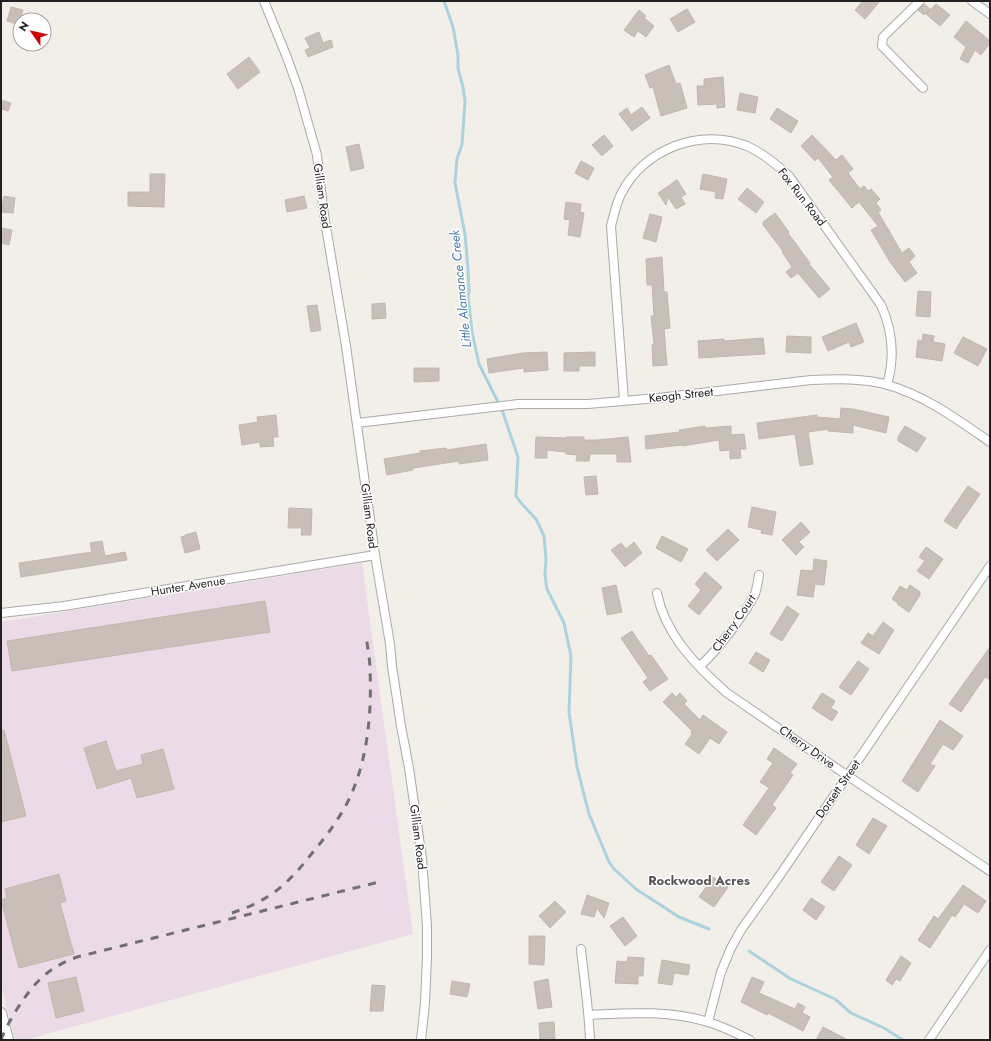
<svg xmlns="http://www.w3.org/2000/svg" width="991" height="1041" viewBox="0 0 991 1041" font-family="Jost,sans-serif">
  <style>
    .industrial { fill: #ebdbe8 }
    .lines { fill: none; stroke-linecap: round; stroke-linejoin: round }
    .stream { stroke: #aad3df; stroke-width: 3 }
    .building { fill: #c7bfb8; stroke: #c4b6ab }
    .minor-casing { stroke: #a9a9a9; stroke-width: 10 }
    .tertiary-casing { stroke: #a9a9a9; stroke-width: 12 }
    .minor { stroke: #fff; stroke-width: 8 }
    .tertiary { stroke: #fff; stroke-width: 10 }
    .rail { stroke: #707070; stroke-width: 3; stroke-dasharray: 8 8; stroke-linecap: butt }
    .labels { text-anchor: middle; stroke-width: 3; stroke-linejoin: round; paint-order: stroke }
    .street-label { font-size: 12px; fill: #222; stroke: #fff }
    .water-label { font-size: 13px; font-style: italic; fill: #4a7aab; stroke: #fff }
    .neighbourhood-label { font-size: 13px; font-weight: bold; fill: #555; stroke: #fff }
  </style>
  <rect width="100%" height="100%" fill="#f2efe9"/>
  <path class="industrial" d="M 362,563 L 413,934 L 25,1040 L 15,1040 L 1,985 L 1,622 Z"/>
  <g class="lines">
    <path class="stream" d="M 444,1 L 453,27 L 458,55 L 458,68 L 463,87 L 465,101 L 462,144 L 457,159 L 455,183 L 465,234 L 468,269 L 469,291 L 468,296 L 472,332 L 479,364 L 502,410 L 518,457 L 516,496 L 521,503 L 536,519 L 544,536 L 546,559 L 545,575 L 547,589 L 564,623 L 571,656 L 569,712 L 577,767 L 589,814 L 609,862 L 614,869 L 636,889 L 679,917 L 709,929
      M 749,951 L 791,979 L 835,999 L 851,1013 L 884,1028 L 903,1040"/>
  </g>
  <path class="building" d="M 863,1 L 880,1 L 865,19 L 855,10 Z
    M 924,4 L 930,9 L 924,15 L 918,10 Z
    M 936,4 L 950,15 L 940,26 L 926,14 Z
    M 11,7 L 23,10 L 20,20 L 20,25 L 7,21 Z
    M 687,9 L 695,22 L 678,32 L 670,19 Z
    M 639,10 L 646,16 L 644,18 L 654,26 L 646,37 L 638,31 L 634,37 L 624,30 Z
    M 966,21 L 990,41 L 990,43 L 981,55 L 975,50 L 968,63 L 960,59 L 966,47 L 954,37 Z
    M 319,32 L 323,43 L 331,40 L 333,47 L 308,57 L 305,50 L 310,48 L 305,38 Z
    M 249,57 L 260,72 L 238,89 L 227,74 Z
    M 669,65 L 676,84 L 680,83 L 687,108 L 661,116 L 653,87 L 650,88 L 645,75 Z
    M 723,77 L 725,107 L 717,108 L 717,104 L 698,105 L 697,86 L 704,86 L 704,79 Z
    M 740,93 L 758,97 L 755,113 L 737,110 Z
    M 1,100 L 11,103 L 8,111 L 1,109 Z
    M 642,107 L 650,118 L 632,131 L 619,114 L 627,108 L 631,115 Z
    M 777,108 L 798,121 L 791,133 L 770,119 Z
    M 604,135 L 613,146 L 602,156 L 592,145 Z
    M 812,135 L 836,160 L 842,155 L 853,169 L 848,173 L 860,189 L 864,186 L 868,191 L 871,189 L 880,199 L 876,203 L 881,210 L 878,212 L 902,253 L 909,248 L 915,256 L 909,262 L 917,273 L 905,282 L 890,262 L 871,230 L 878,226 L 859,202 L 852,208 L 829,180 L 833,177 L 818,158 L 815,161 L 801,146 Z
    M 359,144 L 364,168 L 351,171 L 346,147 Z
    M 581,161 L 594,168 L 588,180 L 575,173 Z
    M 150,174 L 165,174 L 164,207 L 128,206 L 128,192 L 150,192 Z
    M 703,174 L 727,179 L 723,199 L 715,198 L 716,192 L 700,189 Z
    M 677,180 L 686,194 L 681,197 L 685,204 L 676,209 L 668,197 L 666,205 L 658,193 Z
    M 747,188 L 764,202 L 756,213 L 738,199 Z
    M 4,196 L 15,198 L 13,213 L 1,212 Z
    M 304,196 L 307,208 L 287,212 L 285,200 Z
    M 566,202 L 581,204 L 580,212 L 584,213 L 580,237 L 568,235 L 570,220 L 564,219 Z
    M 775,213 L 789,232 L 788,233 L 810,263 L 809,264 L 830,289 L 819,298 L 798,273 L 791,278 L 786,272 L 792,267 L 782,252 L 783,251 L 763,225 L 763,222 Z
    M 650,214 L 662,217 L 656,242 L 643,238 Z
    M 1,228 L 12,230 L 9,245 L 1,243 Z
    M 662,257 L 664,292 L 667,292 L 670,328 L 664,329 L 667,365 L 653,366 L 652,345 L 654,344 L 651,316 L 654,316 L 652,285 L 647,285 L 646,259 Z
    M 918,291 L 931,292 L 930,317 L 916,316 Z
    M 385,303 L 386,318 L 372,319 L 372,304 Z
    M 317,305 L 321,330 L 311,332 L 307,306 Z
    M 856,323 L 864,342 L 851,347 L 849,342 L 828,351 L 822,337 Z
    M 923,334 L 934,336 L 933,342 L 945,344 L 942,361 L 916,357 L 918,340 L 922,341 Z
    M 787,336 L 811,337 L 811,353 L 786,352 Z
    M 963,337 L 987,349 L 978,366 L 954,353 Z
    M 763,338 L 765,354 L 699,358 L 698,341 L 724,339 L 724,341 Z
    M 547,352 L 548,370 L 524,372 L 524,368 L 489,373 L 487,359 L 523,353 Z
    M 595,352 L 595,366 L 579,366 L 579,371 L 564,371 L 564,353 Z
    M 414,368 L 439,368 L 439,381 L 414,382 Z
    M 841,408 L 853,409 L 889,417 L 886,433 L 853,425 L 853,433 L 828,431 L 829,429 L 808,432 L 813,464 L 800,466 L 795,434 L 759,439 L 757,423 L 817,415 L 817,417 L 840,419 Z
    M 276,415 L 278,437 L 273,437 L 274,446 L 260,447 L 260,442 L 242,445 L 239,425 L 258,422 L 257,417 Z
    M 705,426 L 706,428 L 731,426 L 731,435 L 744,434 L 746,449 L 740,449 L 741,458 L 730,459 L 730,450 L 720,451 L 719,440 L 682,446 L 682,445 L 646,449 L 645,436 L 680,432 L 679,430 Z
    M 905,426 L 926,438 L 917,452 L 898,441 L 898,437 Z
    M 536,437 L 566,438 L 566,437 L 584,437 L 584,440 L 597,440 L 628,437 L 631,462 L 617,462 L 617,454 L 590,454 L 589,461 L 576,461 L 577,455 L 566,454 L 566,452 L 547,450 L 547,458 L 535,458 Z
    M 486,444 L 488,460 L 459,464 L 459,461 L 413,468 L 413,470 L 387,475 L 384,459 L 420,453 L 420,451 L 446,448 L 447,450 Z
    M 596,476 L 598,494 L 586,495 L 584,477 Z
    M 968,486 L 980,494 L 956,529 L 944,521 Z
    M 752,507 L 776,512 L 772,535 L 761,533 L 762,530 L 748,527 Z
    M 289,508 L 312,509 L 311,535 L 301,535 L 302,528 L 288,528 Z
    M 801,522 L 810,532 L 799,542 L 804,547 L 796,555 L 782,540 Z
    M 728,529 L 739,540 L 717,561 L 706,550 Z
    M 196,532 L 200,549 L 185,553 L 181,537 L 185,536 L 185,535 Z
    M 662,536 L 688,549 L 681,562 L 656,548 Z
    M 102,541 L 105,556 L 125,552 L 127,560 L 21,577 L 19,563 L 92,552 L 90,543 Z
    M 634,542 L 642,553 L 625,567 L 611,550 L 621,543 L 626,549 Z
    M 926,547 L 943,559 L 929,579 L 917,571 L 925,561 L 919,557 Z
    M 814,559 L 827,561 L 824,585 L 815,584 L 813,597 L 797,595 L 801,570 L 813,571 Z
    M 705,572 L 722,587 L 699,615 L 688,606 L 701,590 L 695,584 Z
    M 616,585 L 622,612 L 607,615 L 602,588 Z
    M 910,585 L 920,592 L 920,595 L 909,612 L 897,604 L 898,603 L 892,599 L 900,586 L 907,590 Z
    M 265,601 L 270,632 L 12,671 L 7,641 Z
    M 787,606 L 799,614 L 782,641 L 770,634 Z
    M 883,622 L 894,630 L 879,654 L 861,643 L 868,633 L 873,636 Z
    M 632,631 L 649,656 L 651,655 L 668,679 L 650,691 L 643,682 L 648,678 L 621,638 Z
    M 990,647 L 990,680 L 985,677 L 961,712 L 949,704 Z
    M 756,652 L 770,660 L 763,672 L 749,663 Z
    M 858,661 L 869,669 L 851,695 L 839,687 Z
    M 672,693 L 676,697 L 680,693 L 687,701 L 684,704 L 700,720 L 703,715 L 727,732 L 719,744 L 710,738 L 699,754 L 685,744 L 693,733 L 691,733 L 692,731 L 663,702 Z
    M 822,693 L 835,701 L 831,708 L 838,712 L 832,721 L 812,708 Z
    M 940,720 L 963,736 L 953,750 L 943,744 L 930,764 L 935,766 L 918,792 L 902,781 Z
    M 1,730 L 4,730 L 26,816 L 1,822 Z
    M 106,741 L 116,771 L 143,764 L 141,755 L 163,749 L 174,789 L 137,798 L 131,778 L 97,789 L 84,748 Z
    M 774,748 L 797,764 L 790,773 L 793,775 L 772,805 L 776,808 L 756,835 L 743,825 L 769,788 L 760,782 L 773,763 L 767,759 Z
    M 873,818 L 887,826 L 869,854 L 856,845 Z
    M 839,856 L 852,865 L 834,891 L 821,882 Z
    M 59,874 L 66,901 L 60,903 L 74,954 L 19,968 L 1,900 L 7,898 L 5,889 Z
    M 713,877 L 728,887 L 714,907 L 699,897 Z
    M 963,885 L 986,901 L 978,913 L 964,904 L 955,917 L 952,915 L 930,948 L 918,940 L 934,916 L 938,919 Z
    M 587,895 L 609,903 L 604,918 L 597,908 L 594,917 L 581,914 Z
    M 811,898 L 825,907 L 816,920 L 803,910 Z
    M 555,901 L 566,912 L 550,928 L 539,916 Z
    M 623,917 L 637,936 L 625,946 L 610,926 Z
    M 529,936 L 545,936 L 544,965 L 529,964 Z
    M 901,956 L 911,963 L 900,981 L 896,979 L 892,985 L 886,980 Z
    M 628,957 L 644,958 L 643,976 L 638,976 L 638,984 L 615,983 L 617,961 L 627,962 Z
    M 662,960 L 690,965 L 688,975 L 674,973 L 672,985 L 658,983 Z
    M 76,977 L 84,1011 L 56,1018 L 48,983 Z
    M 752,977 L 764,982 L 759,993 L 795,1009 L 798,1003 L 805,1007 L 802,1013 L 810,1017 L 803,1031 L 768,1013 L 767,1015 L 741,1002 Z
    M 548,979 L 552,1007 L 538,1009 L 534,982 Z
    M 452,981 L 470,984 L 467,997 L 450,994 Z
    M 372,985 L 385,986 L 383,1011 L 370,1011 Z
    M 554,1022 L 555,1040 L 540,1040 L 539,1023 Z
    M 823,1027 L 848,1040 L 816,1040 Z"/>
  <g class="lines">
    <g class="minor-casing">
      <path id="minor" d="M 264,1 L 286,55 L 298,88 L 317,155 L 324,215 L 346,346 L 375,555 L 390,644 L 392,666 L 401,726 L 409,768 L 422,859 L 427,926 L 427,957 L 425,1003 L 421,1040
        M 920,1 L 883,37 L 882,46 L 923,88
        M 972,1 L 990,14
        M 624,400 L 611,226 C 614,215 616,204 621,194 C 644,149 700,127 747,146 C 763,153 776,164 789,176 L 881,305 C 893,331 895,357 887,385
        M 357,423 L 518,404 L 588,404 L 658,398 L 811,380 C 836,379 864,378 888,385 C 926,396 958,420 990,442
        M 657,593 C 665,634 696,666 727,693 L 848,776 L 990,871
        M 1,613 L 64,606 L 375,555
        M 700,666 C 718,650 744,615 755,594 C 757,588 758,581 759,575
        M 581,949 C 584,979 589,1010 590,1040
        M 589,1015 C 629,1013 669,1010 708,1022 C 722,1026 736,1033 750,1040
        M 708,1022 L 721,972 L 731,948 L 741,930 L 778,878 L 990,566
        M 929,1040 L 990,950"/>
    </g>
    <g class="tertiary-casing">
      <path id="tertiary" d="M 1,1013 L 8,1040"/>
    </g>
    <use href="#minor" class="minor"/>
    <use href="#tertiary" class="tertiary"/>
    <path class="rail" d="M 232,913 C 246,908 261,902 273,893 C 289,882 301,867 313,852 C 325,838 336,823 345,807 C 367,767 372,716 370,670 C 370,658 367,646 366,634
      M 1,1040 C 5,1029 11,1019 17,1009 C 34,983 47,968 77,957 L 383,881"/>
  </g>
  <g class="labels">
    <g class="street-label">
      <text transform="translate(322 196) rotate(82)" y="4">Gilliam Road</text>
      <text transform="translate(802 197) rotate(52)" y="4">Fox Run Road</text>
      <text transform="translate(681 395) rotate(-6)" y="4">Keogh Street</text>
      <text transform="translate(369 516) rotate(83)" y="4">Gilliam Road</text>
      <text transform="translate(188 586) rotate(-9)" y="4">Hunter Avenue</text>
      <text transform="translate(734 623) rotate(-55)" y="4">Cherry Court</text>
      <text transform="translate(807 747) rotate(35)" y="4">Cherry Drive</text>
      <text transform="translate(838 789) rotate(-55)" y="4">Dorsett Street</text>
      <text transform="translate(418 837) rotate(83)" y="4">Gilliam Road</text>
    </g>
    <g class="water-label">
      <text transform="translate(460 289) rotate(-96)" y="5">Little Alamance Creek</text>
    </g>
    <g class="neighbourhood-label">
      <text x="699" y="885">Rockwood Acres</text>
    </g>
  </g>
  <rect width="991" height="1041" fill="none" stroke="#222222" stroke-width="4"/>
  <g transform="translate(32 32) rotate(304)"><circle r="19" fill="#ffffff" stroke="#a7a7a7"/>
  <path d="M0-3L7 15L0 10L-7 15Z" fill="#d40000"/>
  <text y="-6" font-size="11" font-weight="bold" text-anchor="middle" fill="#222222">N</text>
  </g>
</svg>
